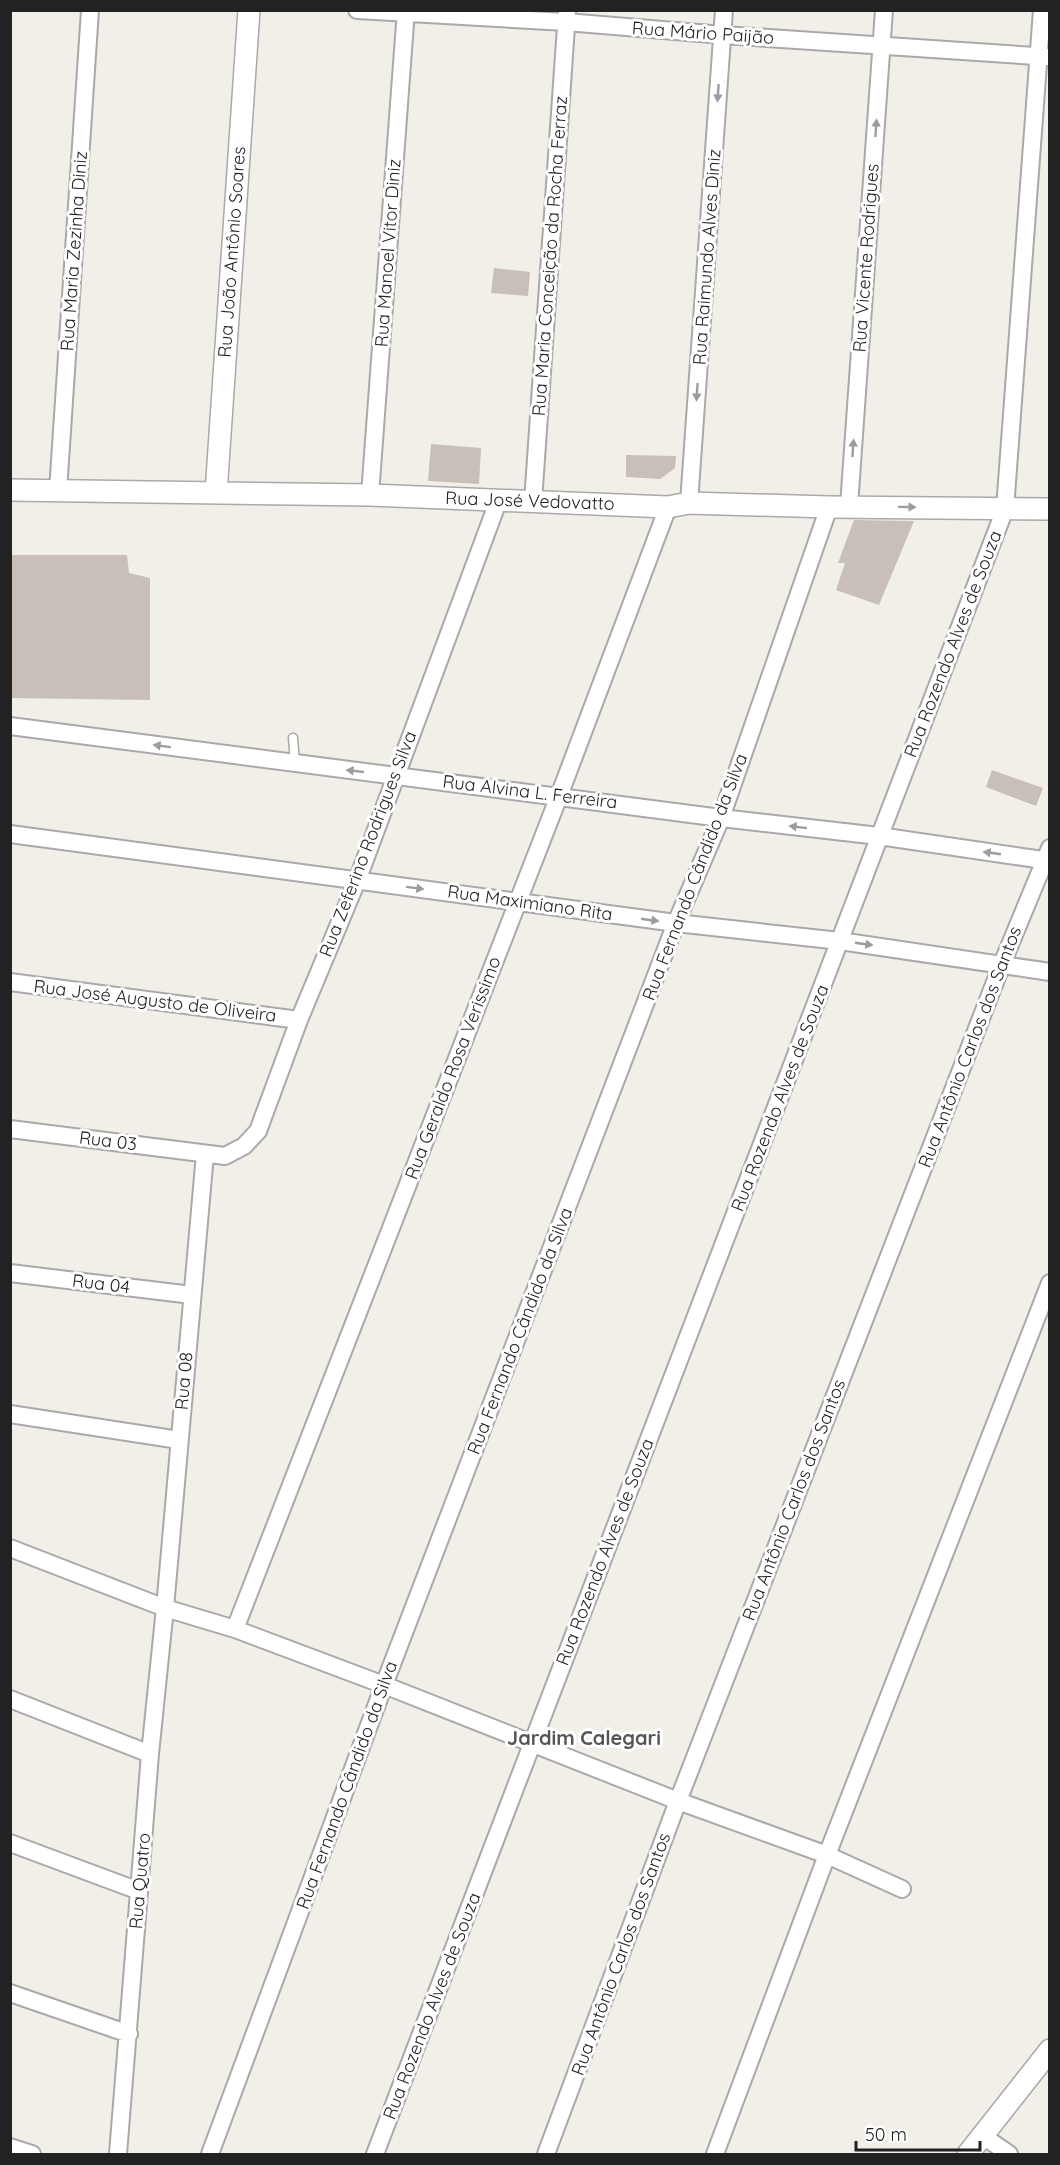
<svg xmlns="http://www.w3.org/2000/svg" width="1060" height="2165" viewBox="0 0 1060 2165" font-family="Quicksand,sans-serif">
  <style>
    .building { fill: #c7bfb8 }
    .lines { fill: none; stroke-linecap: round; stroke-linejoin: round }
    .service-casing { stroke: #a9a9a9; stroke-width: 11 }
    .minor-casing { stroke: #a9a9a9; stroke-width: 20 }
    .tertiary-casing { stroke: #a9a9a9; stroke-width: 24 }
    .service { stroke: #fff; stroke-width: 8 }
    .minor { stroke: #fff; stroke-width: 16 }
    .tertiary { stroke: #fff; stroke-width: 21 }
    .oneway { fill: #9c9c9c }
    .labels { text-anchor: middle; stroke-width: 6; stroke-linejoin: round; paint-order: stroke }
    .street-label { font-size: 18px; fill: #222; stroke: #fff }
    .neighbourhood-label { font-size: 20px; font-weight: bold; fill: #555; stroke: #fff }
  </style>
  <rect width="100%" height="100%" fill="#f2efe9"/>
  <path class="building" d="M 494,268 L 530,272 L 528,296 L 491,293 Z
    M 431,444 L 481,448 L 479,484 L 428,481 Z
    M 626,455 L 676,456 L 675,468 L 660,479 L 626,477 Z
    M 854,520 L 914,521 L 879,605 L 836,590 L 845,563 L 838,563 Z
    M 10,555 L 127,555 L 129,573 L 150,578 L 150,700 L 10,698 Z
    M 992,770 L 1043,788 L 1036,806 L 986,787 Z"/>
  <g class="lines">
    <g class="service-casing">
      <path id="service" d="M 293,738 L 295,763"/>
    </g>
    <g class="minor-casing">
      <path id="minor" d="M 357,10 L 566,22 L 723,35 L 1050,57
        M 58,491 L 90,10
        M 370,495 L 406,10
        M 533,502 L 567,12
        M 689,503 L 724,10
        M 849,506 L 884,10
        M 10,726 L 721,818 L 879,836 L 1050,861
        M 10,834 L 676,923 L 840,941 L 1050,972
        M 10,982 L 299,1020
        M 10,1129 L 225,1156 L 244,1146 L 258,1131 L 299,1020 L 357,881 L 499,499
        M 10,1273 L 192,1295
        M 10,1414 L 179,1440
        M 10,1548 L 165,1608 L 235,1629 L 384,1685 L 678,1801 L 827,1855 L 902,1889
        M 235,1629 L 559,796 L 668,507
        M 10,1699 L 150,1754
        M 10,1843 L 139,1891
        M 10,1993 L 129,2034
        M 983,2136 L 1009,2154
        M 10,2147 L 32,2154
        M 118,2154 L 150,1754 L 165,1608 L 205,1154
        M 210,2154 L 384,1685 L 676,923 L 721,818 L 829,507
        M 375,2154 L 1005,509 L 1042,10
        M 546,2154 L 678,1801 L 1002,964 L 1050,848
        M 715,2154 L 827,1855 L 1050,1283"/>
    </g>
    <g class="tertiary-casing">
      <path id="tertiary" d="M 10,490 L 370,495 L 668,507 L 689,503 L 829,507 L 1050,509
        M 216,493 L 249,10
        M 968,2154 L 1050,2050"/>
    </g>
    <use href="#service" class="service"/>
    <use href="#minor" class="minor"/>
    <use href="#tertiary" class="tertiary"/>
  </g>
  <defs><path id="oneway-solid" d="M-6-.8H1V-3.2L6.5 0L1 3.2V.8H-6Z" transform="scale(1.5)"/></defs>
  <g class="oneway">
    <use href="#oneway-solid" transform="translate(718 93) rotate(94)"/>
    <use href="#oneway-solid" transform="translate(876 128) rotate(-86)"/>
    <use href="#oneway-solid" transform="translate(697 392) rotate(94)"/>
    <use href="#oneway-solid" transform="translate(853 448) rotate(-86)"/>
    <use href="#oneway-solid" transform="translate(907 507) rotate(1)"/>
    <use href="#oneway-solid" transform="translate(162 746) rotate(-173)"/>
    <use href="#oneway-solid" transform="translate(355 771) rotate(-174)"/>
    <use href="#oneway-solid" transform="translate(798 827) rotate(-173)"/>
    <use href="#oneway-solid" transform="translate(992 853) rotate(-172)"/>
    <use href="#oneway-solid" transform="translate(415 888) rotate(7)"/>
    <use href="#oneway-solid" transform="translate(650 920) rotate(8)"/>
    <use href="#oneway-solid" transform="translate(864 944) rotate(8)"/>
  </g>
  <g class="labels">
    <g class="street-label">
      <text transform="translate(703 33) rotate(4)" y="6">Rua Mário Paijão</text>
      <text transform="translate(74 251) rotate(-86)" y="6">Rua Maria Zezinha Diniz</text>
      <text transform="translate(232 252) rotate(-86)" y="6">Rua João Antônio Soares</text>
      <text transform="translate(388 253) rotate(-86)" y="6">Rua Manoel Vitor Diniz</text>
      <text transform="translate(550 256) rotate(-86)" y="6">Rua Maria Conceição da Rocha Ferraz</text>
      <text transform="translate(707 257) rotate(-86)" y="6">Rua Raimundo Alves Diniz</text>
      <text transform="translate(866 258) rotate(-86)" y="6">Rua Vicente Rodrigues</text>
      <text transform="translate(530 501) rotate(2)" y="6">Rua José Vedovatto</text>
      <text transform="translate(953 644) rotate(-69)" y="6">Rua Rozendo Alves de Souza</text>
      <text transform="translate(530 792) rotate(7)" y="6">Rua Alvina L. Ferreira</text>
      <text transform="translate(368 844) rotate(-69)" y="6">Rua Zeferino Rodrigues Silva</text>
      <text transform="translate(695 877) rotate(-69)" y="6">Rua Fernando Cândido da Silva</text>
      <text transform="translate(530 903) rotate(8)" y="6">Rua Maximiano Rita</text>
      <text transform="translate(155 1001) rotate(7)" y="6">Rua José Augusto de Oliveira</text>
      <text transform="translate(970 1047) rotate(-69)" y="6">Rua Antônio Carlos dos Santos</text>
      <text transform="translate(453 1068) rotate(-69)" y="6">Rua Geraldo Rosa Verissimo</text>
      <text transform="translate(780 1098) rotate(-69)" y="6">Rua Rozendo Alves de Souza</text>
      <text transform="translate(108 1141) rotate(7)" y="6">Rua 03</text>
      <text transform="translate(101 1284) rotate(7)" y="6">Rua 04</text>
      <text transform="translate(520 1331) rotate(-69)" y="6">Rua Fernando Cândido da Silva</text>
      <text transform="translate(184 1381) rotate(-85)" y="6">Rua 08</text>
      <text transform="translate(794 1500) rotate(-69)" y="6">Rua Antônio Carlos dos Santos</text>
      <text transform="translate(605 1552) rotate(-69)" y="6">Rua Rozendo Alves de Souza</text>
      <text transform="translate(347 1785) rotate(-70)" y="6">Rua Fernando Cândido da Silva</text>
      <text transform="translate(140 1881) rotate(-85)" y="6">Rua Quatro</text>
      <text transform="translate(621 1954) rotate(-70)" y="6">Rua Antônio Carlos dos Santos</text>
      <text transform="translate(432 2006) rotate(-69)" y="6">Rua Rozendo Alves de Souza</text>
    </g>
    <g class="neighbourhood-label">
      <text x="584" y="1745">Jardim Calegari</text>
    </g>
  </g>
  <rect width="1060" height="2165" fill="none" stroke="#222222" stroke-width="24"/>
  <path d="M856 2141v9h124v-9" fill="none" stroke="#222222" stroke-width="3"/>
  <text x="865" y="2141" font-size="18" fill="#222222" stroke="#ffffff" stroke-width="4.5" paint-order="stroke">50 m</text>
</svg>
